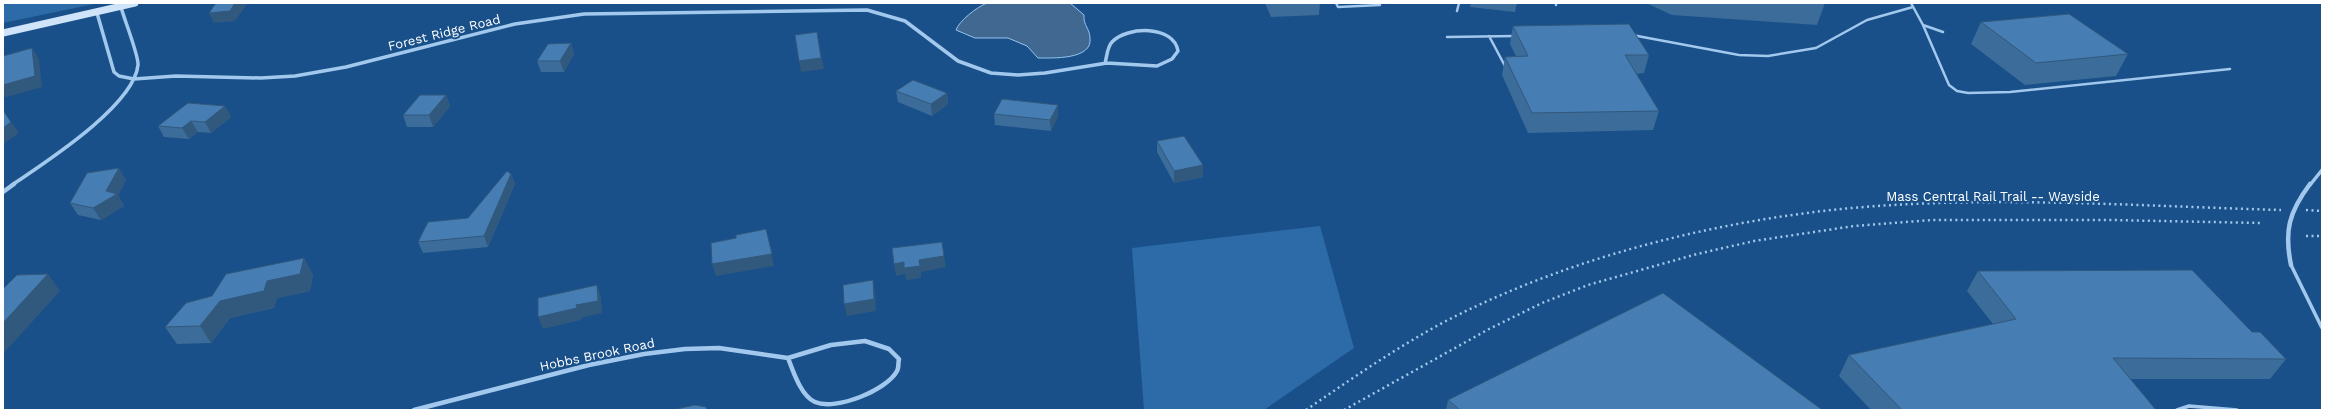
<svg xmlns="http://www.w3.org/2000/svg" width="2325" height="413" viewBox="0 0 2325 413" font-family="'Work Sans',sans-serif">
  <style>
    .green { fill: #2c6ba7 }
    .water { fill: #406891; stroke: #95c4ef }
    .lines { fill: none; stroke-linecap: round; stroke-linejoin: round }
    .path { stroke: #a2c8ed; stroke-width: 2.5; stroke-dasharray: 2 3.5; stroke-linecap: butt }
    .service-far1 { stroke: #a2c8ed; stroke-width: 2.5 }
    .service { stroke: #a2c8ed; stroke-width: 3.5 }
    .minor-far1 { stroke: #a2c8ed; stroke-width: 3.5 }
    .minor { stroke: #a2c8ed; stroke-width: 4.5 }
    .secondary { stroke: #cfe3f9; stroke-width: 7 }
    .wall { fill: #3c6c9a }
    .shaded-wall { fill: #31587d }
    .building { fill: #467db3; stroke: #31587d }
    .labels { text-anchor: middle; stroke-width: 4; stroke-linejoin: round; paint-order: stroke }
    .street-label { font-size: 13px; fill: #fff; stroke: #195089 }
  </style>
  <rect width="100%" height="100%" fill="#195089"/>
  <path class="green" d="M 3,3 L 99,3 L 3,23 Z
    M 1320,226 L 1354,348 L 1264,410 L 1144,410 L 1132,248 Z"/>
  <path class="water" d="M 987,3 L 1070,3 L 1084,15 C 1083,25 1090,29 1090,38 C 1093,60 1052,58 1038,58 L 1027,46 L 1008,38 L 975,38 L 956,30 C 959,21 977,7 987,3 Z"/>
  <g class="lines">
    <path class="path" d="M 2306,210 L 2322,211
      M 2306,236 L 2322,236
      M 1306,410 C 1351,379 1396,348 1444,322 C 1566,259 1705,223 1841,209 C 1987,195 2135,206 2281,210
      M 1344,410 L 1489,329 L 1542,303 L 1588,285 L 1697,254 L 1754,241 L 1854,226 L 1932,220 L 2111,220 L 2261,223"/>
    <path class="service-far1" d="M 1336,3 L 1338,7 L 1380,5 L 1379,3
      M 1556,3 L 1556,5
      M 1911,3 L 1923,25 L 1949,85 L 1957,91 L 1968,93 L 2010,92 L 2230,69
      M 1457,11 L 1459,3
      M 1923,25 L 1943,32
      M 1632,35 L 1739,55 L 1768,56 L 1816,48 L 1867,20 L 1913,7
      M 1489,36 L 1505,66
      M 1447,37 L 1515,36"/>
    <path class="service" d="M 2291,265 L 2322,328
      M 2177,410 L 2189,406 L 2237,410"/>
    <path class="minor-far1" d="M 97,13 L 114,72 L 119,76 L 134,79 L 176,76 L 261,78 L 295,76 L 346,67 L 515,24 L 584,14 L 867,10 L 905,21 L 958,61 L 991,73 L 1018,75 L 1045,73 L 1107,63 L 1157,66 L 1172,59 L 1178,51 C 1174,25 1127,26 1112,42 C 1107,47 1107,57 1105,63
      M 12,185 C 44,163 134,106 138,65 C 139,56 124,19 121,7
      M 2310,185 L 2322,170"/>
    <path class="minor" d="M 3,192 L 14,184
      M 2291,265 C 2284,231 2289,212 2310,184
      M 865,341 L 889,349 L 899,359 C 898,362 899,368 897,371 C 887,390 836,411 815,402 C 801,396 793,371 788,358 L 831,345 Z
      M 414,410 L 589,365 L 644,354 L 685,349 L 719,348 L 788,358"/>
    <path class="secondary" d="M 3,33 L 135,3"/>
  </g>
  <path class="wall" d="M 1265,3 L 1320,3 L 1319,15 L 1271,17 Z
    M 1471,3 L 1517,3 L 1515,12 L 1470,7 Z
    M 1646,3 L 1825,3 L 1817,25 L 1672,15 Z
    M 1981,22 L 2128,54 L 2116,76 L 2025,85 L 1971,44 Z
    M 1513,26 L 1649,55 L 1644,73 L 1636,74 L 1659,111 L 1653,130 L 1528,133 L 1502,75 L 1505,57 L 1516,56 L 1510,44 Z
    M 571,43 L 574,54 L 564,72 L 541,72 L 537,61 Z
    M 896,91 L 947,93 L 948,104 L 932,116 L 898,102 Z
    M 446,95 L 450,106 L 433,127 L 407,127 L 403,115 Z
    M 1058,105 L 1058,116 L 1051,131 L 995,125 L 994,114 Z
    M 225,106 L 231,117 L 211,133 L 198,132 L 189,139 L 164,137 L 158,126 Z
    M 1157,141 L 1203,165 L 1203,177 L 1174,183 L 1157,152 Z
    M 511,174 L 515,184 L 488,247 L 423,253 L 418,242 L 468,218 Z
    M 126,180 L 118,195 L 124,206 L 101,220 L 78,215 L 70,203 Z
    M 304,258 L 313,275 L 310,291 L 277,298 L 274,308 L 230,318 L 211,343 L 177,344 L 165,327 L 212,296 Z
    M 1978,271 L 2252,332 L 2286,359 L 2270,379 L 2130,379 L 2156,410 L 1871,410 L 1839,376 L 1849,355 L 1993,324 L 1967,291 Z
    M 1448,400 L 1820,410 L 1446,410 Z"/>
  <path class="shaded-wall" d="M 235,3 L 248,3 L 235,21 L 214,23 L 209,13 Z
    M 817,32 L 824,69 L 801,72 L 799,61 Z
    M 571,43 L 574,54 L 564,72 L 560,61 Z
    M 32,48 L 39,59 L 42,87 L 3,98 L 3,85 Z
    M 947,93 L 948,104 L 932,116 L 931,104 Z
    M 446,95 L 450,106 L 433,127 L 429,115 Z
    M 1058,105 L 1058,116 L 1051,131 L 1050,120 Z
    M 225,106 L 231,117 L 211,133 L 205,122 Z
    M 191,121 L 198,132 L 189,139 L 182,128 Z
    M 11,122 L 19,133 L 3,144 L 3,128 Z
    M 1203,165 L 1203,177 L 1174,183 L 1174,171 Z
    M 119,168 L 126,180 L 118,195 L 124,206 L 101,220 L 93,208 L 106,191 Z
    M 511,174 L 515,184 L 488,247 L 484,236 Z
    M 766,229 L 774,266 L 716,276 L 712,264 Z
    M 944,256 L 946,267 L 921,272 L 921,278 L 906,280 L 905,274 L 896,276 L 894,264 Z
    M 304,258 L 313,275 L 310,291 L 277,298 L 274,308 L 230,318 L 211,343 L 200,326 L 220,301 Z
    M 48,274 L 60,291 L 3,354 L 3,323 Z
    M 873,280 L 875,292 L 876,311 L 847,316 L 844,304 Z
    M 597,285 L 601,297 L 602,313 L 581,318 L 581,320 L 543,329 L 538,317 Z"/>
  <path class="building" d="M 216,3 L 235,3 L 230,11 L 209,13 Z
    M 2069,14 L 2128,54 L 2036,63 L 1981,22 Z
    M 1629,24 L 1649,55 L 1625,55 L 1659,111 L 1532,113 L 1505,57 L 1528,56 L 1513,26 Z
    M 817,32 L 821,58 L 799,61 L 795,35 Z
    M 571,43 L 560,61 L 537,61 L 548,44 Z
    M 32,48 L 35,76 L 3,85 L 3,56 Z
    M 913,80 L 947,93 L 931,104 L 896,91 Z
    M 420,95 L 446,95 L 429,115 L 403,115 Z
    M 1002,99 L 1058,105 L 1050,120 L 994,114 Z
    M 188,103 L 225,106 L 205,122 L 191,121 L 182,128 L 158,126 Z
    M 3,110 L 11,122 L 3,128 Z
    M 1184,136 L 1203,165 L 1174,171 L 1157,141 Z
    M 119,168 L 106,191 L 117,194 L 93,208 L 70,203 L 87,173 Z
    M 507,171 L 511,174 L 484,236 L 418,242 L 428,222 L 468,218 Z
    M 766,229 L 772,254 L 712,264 L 711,243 L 736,238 L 736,235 Z
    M 942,242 L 944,256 L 919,260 L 920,266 L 904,268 L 904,262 L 894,264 L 892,248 Z
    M 304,258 L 300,274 L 267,281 L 264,291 L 220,301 L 200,326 L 165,327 L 186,303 L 212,296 L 226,274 Z
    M 2192,270 L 2252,332 L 2260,332 L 2286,359 L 2113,358 L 2156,410 L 1902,410 L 1849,355 L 2016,319 L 1978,271 Z
    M 48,274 L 3,323 L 3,289 L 17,275 Z
    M 873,280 L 874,299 L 844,304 L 843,285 Z
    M 597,285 L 598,301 L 576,305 L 577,308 L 538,317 L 538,298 Z
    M 1663,293 L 1821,409 L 1819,410 L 1460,410 L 1448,400 Z
    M 695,405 L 706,407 L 707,410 L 672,410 Z"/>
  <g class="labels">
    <g class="street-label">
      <text transform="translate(444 32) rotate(-14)" y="5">Forest Ridge Road</text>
      <text x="1993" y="201">Mass Central Rail Trail -- Wayside</text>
      <text transform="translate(597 354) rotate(-12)" y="5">Hobbs Brook Road</text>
    </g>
  </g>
  <rect width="2325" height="413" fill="none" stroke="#ffffff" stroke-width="8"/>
</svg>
